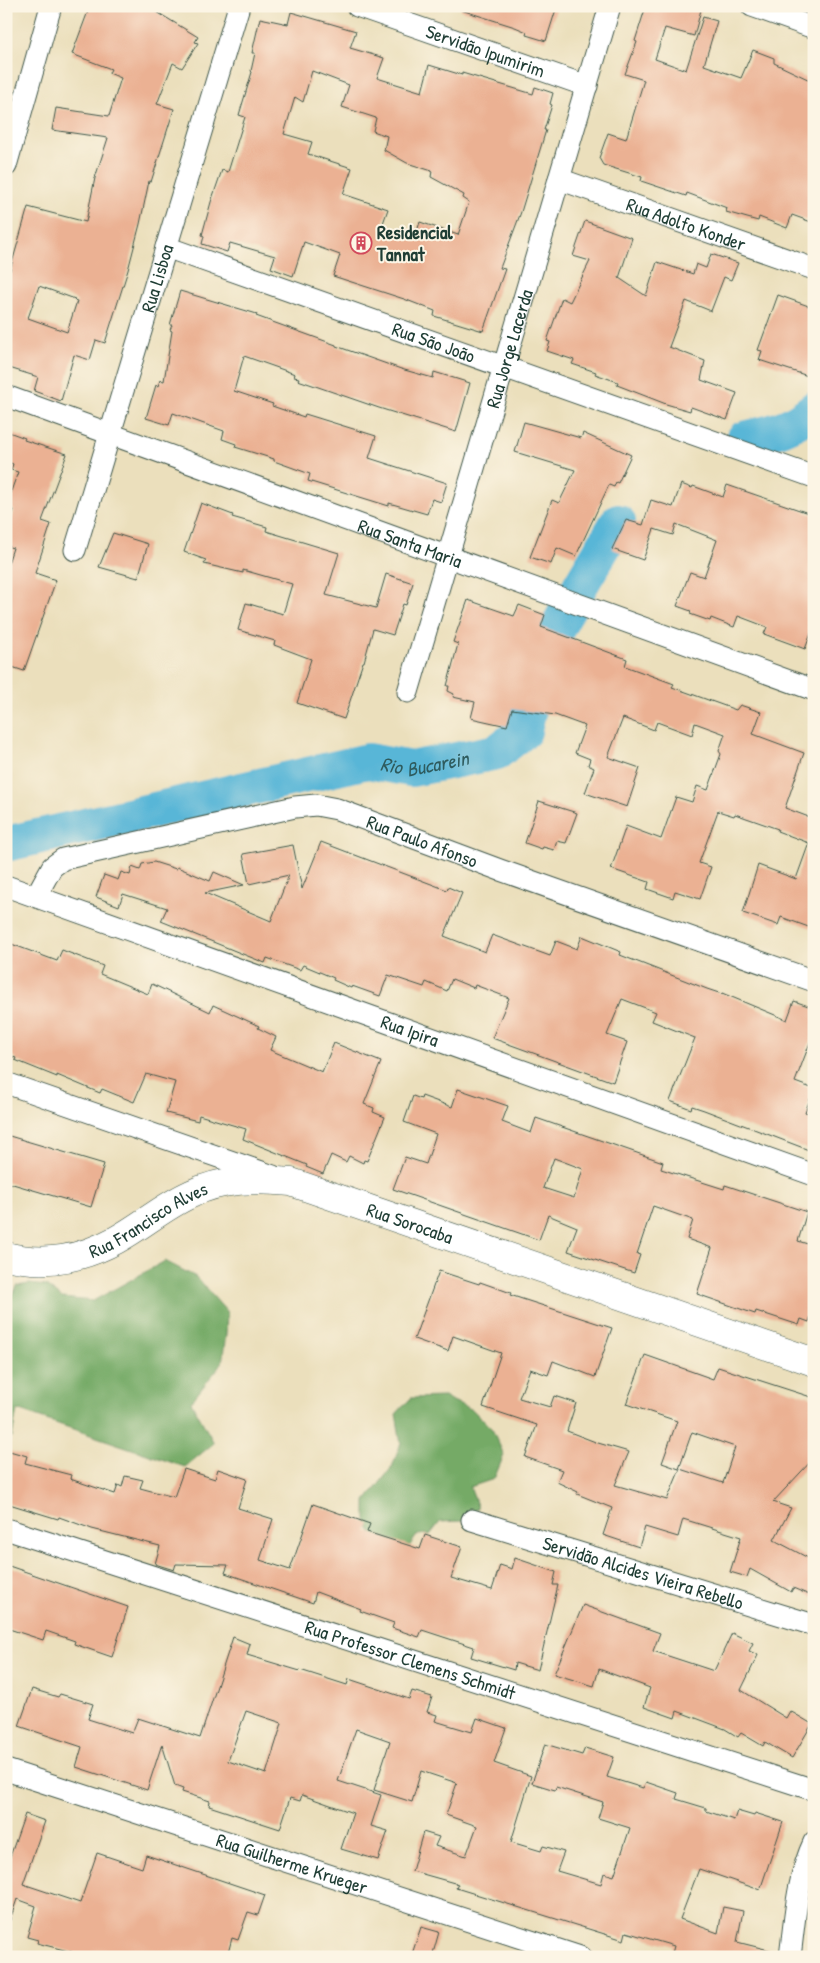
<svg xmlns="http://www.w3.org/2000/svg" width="820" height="1963" viewBox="0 0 820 1963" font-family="'Patrick Hand',sans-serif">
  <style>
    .forest { fill: #74aa66; stroke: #4a744d }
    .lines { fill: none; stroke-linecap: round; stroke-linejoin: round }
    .river { stroke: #59b6d7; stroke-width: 36 }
    .building { fill: #ebb193; fill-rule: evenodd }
    .street-casing { stroke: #3e5548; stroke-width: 23 }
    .secondary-casing { stroke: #3e5548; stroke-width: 29 }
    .street { stroke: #fff; stroke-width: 21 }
    .secondary { stroke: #fff; stroke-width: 28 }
    .labels { text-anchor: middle; stroke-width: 4; stroke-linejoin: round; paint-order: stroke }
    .street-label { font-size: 19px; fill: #1f3d34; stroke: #fcf5e5 }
    .poi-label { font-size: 19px; font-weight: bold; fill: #1f3d34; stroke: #fcf5e5; text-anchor: start }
    .water-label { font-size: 20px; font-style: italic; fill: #2e5b5d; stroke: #fcf5e5 }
  </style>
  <rect width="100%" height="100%" fill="#fcf5e5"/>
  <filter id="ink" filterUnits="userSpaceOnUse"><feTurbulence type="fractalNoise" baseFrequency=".02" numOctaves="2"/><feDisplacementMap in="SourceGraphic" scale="10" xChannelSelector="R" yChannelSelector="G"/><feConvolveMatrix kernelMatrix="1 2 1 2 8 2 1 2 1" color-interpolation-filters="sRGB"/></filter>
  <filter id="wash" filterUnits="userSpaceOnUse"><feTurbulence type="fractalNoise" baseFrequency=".0096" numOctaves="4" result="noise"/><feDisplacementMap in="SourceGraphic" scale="20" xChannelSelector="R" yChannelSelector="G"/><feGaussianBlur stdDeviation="1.12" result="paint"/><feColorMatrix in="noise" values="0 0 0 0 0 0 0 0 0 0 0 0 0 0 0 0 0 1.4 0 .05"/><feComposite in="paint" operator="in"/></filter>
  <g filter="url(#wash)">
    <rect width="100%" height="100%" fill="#ebdfbc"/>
    <path class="forest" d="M 165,1261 L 196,1277 L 227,1312 L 226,1334 L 222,1363 L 191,1402 L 214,1443 L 185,1467 L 17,1410 L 12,1437 L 6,1435 L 6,1309 L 17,1286 L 30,1284 L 46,1286 L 62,1298 L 93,1301 Z
      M 444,1397 L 473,1410 L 492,1429 L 504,1455 L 494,1479 L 470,1487 L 478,1508 L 463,1521 L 440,1522 L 430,1535 L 418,1534 L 408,1548 L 379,1547 L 366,1521 L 366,1501 L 392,1467 L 401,1443 L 396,1414 L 411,1398 Z"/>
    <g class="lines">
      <g class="river">
        <path d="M 744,439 C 774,432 790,429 814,409"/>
        <path id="s1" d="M 6,844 L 368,761 L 411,769 L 497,752 L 524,731 L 538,664 L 580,586 L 618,522"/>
      </g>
    </g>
    <g id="blocks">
      <path class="building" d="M 90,6 L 147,6 L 198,37 L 195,42 L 198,43 L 182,68 L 173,63 L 157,104 L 174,109 L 151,182 L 149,181 L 140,224 L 128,270 L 105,343 L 96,340 L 90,360 L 74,355 L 61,401 L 34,391 L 38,377 L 6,367 L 6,284 L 28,207 L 86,222 L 95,178 L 108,138 L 52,130 L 56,108 L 109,116 L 121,78 L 109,73 L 111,69 L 72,54 ZM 39,286 L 75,299 L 74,300 L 77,301 L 67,332 L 28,318 Z
        M 461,6 L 557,6 L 546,41 L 526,35 L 527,32 L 515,27 L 461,10 Z
        M 646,6 L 663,6 L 676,11 L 677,6 L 702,6 L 694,36 L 665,28 L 655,59 L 686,70 L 703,17 L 717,21 L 704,65 L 741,78 L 753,50 L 774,58 L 774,63 L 814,82 L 814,223 L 792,215 L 787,228 L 759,217 L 758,221 L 726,212 L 727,208 L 687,193 L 686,196 L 641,181 L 642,177 L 603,165 L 599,158 L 608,133 L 626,139 L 644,80 L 625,74 L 637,42 L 635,41 Z
        M 291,12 L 356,31 L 350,48 L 384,58 L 377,78 L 422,92 L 429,65 L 462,75 L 462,73 L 533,94 L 535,87 L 553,93 L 550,104 L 552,105 L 544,130 L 546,130 L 521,212 L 500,268 L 505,269 L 483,331 L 434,316 L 435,311 L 404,299 L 333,276 L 340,255 L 304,242 L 293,276 L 271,268 L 275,256 L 230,243 L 227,252 L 202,244 L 204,236 L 202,235 L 211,202 L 222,170 L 228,172 L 245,117 L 239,115 L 252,72 L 251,71 L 255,53 L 252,53 L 260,18 L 288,24 ZM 312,71 L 349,85 L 342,107 L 376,118 L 373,131 L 387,136 L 384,150 L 407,163 L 432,171 L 431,177 L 464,195 L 463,198 L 469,202 L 458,235 L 420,222 L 414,240 L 381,229 L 388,209 L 343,194 L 352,168 L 308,154 L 312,142 L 284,134 L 295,97 L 303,102 Z
        M 585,221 L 632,238 L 619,278 L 646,296 L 657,262 L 693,274 L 696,264 L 706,268 L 711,254 L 738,263 L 731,280 L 724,277 L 711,311 L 686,301 L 669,347 L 705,361 L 701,380 L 737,393 L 727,420 L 691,407 L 690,411 L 666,404 L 617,385 L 618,382 L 595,374 L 596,372 L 572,364 L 574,360 L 547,351 L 550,342 L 547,341 L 562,298 L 570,302 L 590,261 L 573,256 Z
        M 180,291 L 257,314 L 256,316 L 336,345 L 336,346 L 401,369 L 433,378 L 434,372 L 470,383 L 456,432 L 379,408 L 298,380 L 299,378 L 294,377 L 295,374 L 244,356 L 234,391 L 273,404 L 272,406 L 304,417 L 305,414 L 376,436 L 369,458 L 447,483 L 441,502 L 432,499 L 427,514 L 389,503 L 389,506 L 308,481 L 310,474 L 274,461 L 274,459 L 235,447 L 236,444 L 222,439 L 224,431 L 173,413 L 169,425 L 146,418 L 156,385 L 158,386 L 160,380 L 164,381 L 172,331 L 170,330 L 172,325 L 170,325 Z
        M 778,295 L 814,308 L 814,378 L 759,360 L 762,351 L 758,350 Z
        M 524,422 L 581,438 L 583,433 L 631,455 L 618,483 L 616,482 L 614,487 L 609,485 L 576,556 L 557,548 L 551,564 L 530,557 L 552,500 L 559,503 L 575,470 L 515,452 Z
        M 6,431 L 25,438 L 24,440 L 67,454 L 42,521 L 51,524 L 35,573 L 56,580 L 24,671 L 6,665 L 6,569 L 13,548 L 6,546 L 6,531 L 14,510 L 6,507 L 6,505 L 18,472 L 11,470 L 13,464 L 6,461 Z
        M 681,484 L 692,488 L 693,486 L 723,497 L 727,485 L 814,515 L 814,626 L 805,649 L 764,634 L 767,627 L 738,616 L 734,627 L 711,618 L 710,621 L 690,614 L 691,611 L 677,606 L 690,572 L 704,577 L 717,540 L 676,524 L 673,535 L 654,529 L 643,560 L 612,549 L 626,520 L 643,525 L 651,500 L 673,507 Z
        M 201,503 L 233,515 L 232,517 L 267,527 L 266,531 L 339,553 L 326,595 L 376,608 L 386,574 L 413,583 L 406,605 L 403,604 L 393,635 L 373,629 L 364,662 L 363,662 L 344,719 L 297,703 L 311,659 L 274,645 L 275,641 L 238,630 L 246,603 L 283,614 L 292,584 L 243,570 L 243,573 L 204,564 L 206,560 L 184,552 Z
        M 113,533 L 148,544 L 138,578 L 99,567 Z
        M 468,600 L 514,616 L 519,605 L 545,615 L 541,627 L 627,659 L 625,666 L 674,684 L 672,687 L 736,710 L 740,705 L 761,712 L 753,734 L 804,753 L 785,808 L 814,819 L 814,929 L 781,917 L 778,925 L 743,913 L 758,865 L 796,879 L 809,843 L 777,831 L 778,829 L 735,814 L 734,816 L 718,811 L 699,863 L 711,867 L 700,899 L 675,891 L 673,898 L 647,889 L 649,882 L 611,869 L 626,826 L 661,839 L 676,797 L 692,802 L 697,786 L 708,790 L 721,754 L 719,751 L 725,734 L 695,723 L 692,735 L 657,722 L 654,730 L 623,718 L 608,757 L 640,768 L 627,807 L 585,793 L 594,768 L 588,765 L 590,759 L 575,753 L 585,726 L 555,715 L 512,709 L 507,726 L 471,718 L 475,702 L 453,697 L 454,694 L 448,691 L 449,686 L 447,686 L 458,644 L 453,642 Z
        M 539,801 L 577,813 L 566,843 L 557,841 L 554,850 L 543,847 L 542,849 L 525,843 Z
        M 321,842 L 447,890 L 448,887 L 462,893 L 444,936 L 485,952 L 492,935 L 550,956 L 556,941 L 577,949 L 582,936 L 621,952 L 620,955 L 707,989 L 722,994 L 722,993 L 787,1020 L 794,1001 L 814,1008 L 814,1032 L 795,1082 L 814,1089 L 805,1112 L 814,1115 L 814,1152 L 704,1110 L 692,1106 L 691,1109 L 670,1101 L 695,1038 L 652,1021 L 656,1012 L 622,999 L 607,1035 L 627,1042 L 613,1082 L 492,1038 L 509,998 L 475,985 L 474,988 L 452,979 L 447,991 L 426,982 L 424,987 L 388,975 L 380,996 L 352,986 L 351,988 L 333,980 L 334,978 L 303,965 L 300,970 L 267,958 L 265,963 L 161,921 L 167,908 L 123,894 L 119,906 L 96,897 L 104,875 L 118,880 L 121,872 L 130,875 L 132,867 L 140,870 L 142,864 L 154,862 L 176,869 L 177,867 L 210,881 L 214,872 L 244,885 L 205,893 L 271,921 L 289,875 L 249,884 L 243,854 L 293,845 L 302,889 Z
        M 6,942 L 57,961 L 62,950 L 103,966 L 100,974 L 148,994 L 152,984 L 210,1012 L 213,1005 L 259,1026 L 258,1028 L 276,1037 L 270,1050 L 322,1072 L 334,1043 L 381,1062 L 364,1104 L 374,1108 L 373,1112 L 385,1117 L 367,1161 L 364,1160 L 363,1163 L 349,1156 L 346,1162 L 331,1155 L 323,1174 L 306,1167 L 307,1165 L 243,1139 L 246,1129 L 199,1115 L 198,1121 L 166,1113 L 175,1082 L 146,1074 L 134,1102 L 102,1089 L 100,1093 L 57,1075 L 57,1077 L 15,1060 L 16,1058 L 6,1054 Z
        M 458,1089 L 508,1106 L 502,1122 L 531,1133 L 536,1118 L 663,1162 L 661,1169 L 724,1189 L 725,1185 L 807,1212 L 798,1241 L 814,1246 L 814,1306 L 809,1322 L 801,1319 L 799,1325 L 756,1311 L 755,1314 L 697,1294 L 712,1248 L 687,1239 L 693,1220 L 653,1206 L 637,1254 L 640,1255 L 634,1273 L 568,1251 L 577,1227 L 548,1215 L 539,1240 L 393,1189 L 405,1157 L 426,1164 L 436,1134 L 404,1122 L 413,1096 L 421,1099 L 422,1096 L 452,1107 ZM 554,1158 L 583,1169 L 574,1198 L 543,1188 Z
        M 6,1135 L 104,1164 L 91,1207 L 6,1182 Z
        M 439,1271 L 479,1284 L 480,1282 L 511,1293 L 510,1295 L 612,1328 L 595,1377 L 553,1361 L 548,1375 L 530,1369 L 519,1398 L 550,1407 L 554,1396 L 576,1403 L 567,1431 L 598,1443 L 629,1452 L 615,1485 L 667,1500 L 680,1469 L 723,1483 L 735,1447 L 692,1432 L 679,1469 L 662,1463 L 677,1421 L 626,1404 L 645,1355 L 713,1379 L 718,1367 L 814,1398 L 814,1458 L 773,1502 L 791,1508 L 774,1540 L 814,1561 L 814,1597 L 793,1588 L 791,1592 L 750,1569 L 747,1577 L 730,1572 L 741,1537 L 683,1519 L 678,1537 L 645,1527 L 639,1547 L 603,1535 L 612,1508 L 577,1494 L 578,1492 L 557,1482 L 562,1470 L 525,1457 L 537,1425 L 483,1407 L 501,1353 L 453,1336 L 448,1351 L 414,1339 Z
        M 6,1450 L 27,1456 L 25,1463 L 71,1475 L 70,1479 L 115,1494 L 118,1485 L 122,1487 L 125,1476 L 143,1480 L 140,1488 L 174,1497 L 184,1469 L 215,1479 L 218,1469 L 247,1479 L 238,1508 L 273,1519 L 260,1560 L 290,1570 L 313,1504 L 370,1524 L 367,1532 L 420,1549 L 425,1535 L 462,1547 L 451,1578 L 492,1590 L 500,1565 L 512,1569 L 515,1558 L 556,1572 L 553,1585 L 558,1585 L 538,1670 L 515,1663 L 514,1670 L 471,1657 L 474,1647 L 422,1630 L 419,1637 L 392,1628 L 394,1623 L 360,1611 L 361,1609 L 316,1592 L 313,1603 L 225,1573 L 228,1565 L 176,1564 L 174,1570 L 155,1564 L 160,1546 L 92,1529 L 59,1517 L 58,1519 L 6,1503 Z
        M 9,1566 L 128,1607 L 112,1657 L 74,1644 L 75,1641 L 46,1631 L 43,1640 L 6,1628 L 6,1576 Z
        M 583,1605 L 660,1633 L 653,1651 L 714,1671 L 732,1633 L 753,1643 L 749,1651 L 758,1655 L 741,1690 L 786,1718 L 790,1711 L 812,1724 L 792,1758 L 765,1742 L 763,1746 L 741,1733 L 738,1737 L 725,1729 L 677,1711 L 675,1718 L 644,1707 L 650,1688 L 599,1669 L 594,1686 L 554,1674 Z
        M 233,1637 L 250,1644 L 247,1655 L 300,1671 L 300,1670 L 347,1685 L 349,1679 L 409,1699 L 412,1691 L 432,1697 L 427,1712 L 437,1715 L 435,1721 L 472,1732 L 477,1718 L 506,1728 L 494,1763 L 531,1776 L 511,1842 L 541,1851 L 543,1846 L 564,1852 L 557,1871 L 601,1884 L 604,1873 L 614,1876 L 630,1828 L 598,1818 L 603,1802 L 556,1787 L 555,1790 L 532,1783 L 545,1744 L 582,1755 L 585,1748 L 614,1757 L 607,1777 L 643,1788 L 646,1782 L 678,1793 L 676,1799 L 706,1808 L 706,1811 L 734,1820 L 737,1811 L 754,1816 L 755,1813 L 783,1822 L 760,1890 L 699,1869 L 680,1919 L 718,1933 L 723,1907 L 743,1911 L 737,1942 L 773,1951 L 772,1957 L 671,1957 L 674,1946 L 626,1932 L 624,1940 L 456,1888 L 458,1884 L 412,1871 L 423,1832 L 439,1837 L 435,1846 L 466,1856 L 477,1826 L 446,1815 L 457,1783 L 421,1771 L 412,1802 L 374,1790 L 390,1741 L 356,1729 L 338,1781 L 381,1795 L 371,1826 L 388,1831 L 378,1860 L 341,1849 L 353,1813 L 302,1795 L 300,1801 L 290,1798 L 280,1829 L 209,1806 L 210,1801 L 182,1792 L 183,1789 L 175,1786 L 162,1744 L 147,1790 L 76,1767 L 82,1747 L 19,1726 L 32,1689 L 58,1697 L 60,1694 L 93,1704 L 88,1719 L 132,1733 L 138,1718 L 200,1738 ZM 246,1711 L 282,1723 L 266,1774 L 228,1761 Z
        M 25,1814 L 45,1821 L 23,1884 L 80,1903 L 97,1853 L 142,1868 L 146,1855 L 265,1895 L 258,1915 L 248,1912 L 238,1940 L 232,1938 L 227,1957 L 71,1957 L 72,1952 L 37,1943 L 38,1940 L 27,1937 L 36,1906 L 17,1899 L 9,1923 L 6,1923 L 6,1868 Z
        M 421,1927 L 439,1932 L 432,1957 L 411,1957 Z"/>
    </g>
  </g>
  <g filter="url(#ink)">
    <use href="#blocks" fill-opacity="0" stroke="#3e5548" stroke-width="1"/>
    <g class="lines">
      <g class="street-casing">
        <g id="street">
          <path id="s2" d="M 357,6 L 587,86"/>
          <path d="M 752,6 L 814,28"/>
          <path d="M 6,166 L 51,6"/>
          <path id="s3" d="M 559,179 L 814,269"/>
          <path id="s4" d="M 166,247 L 814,477"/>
          <path id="s5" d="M 6,396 L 814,690"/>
          <path id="s6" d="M 75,550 L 239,6"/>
          <path id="s7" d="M 408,692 L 610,6"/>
          <path id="s8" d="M 6,886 L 814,1175"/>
          <path id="s9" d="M 36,896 L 52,867 L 63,859 L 295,807 L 316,805 L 337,809 L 500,870 L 814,981"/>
          <path d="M 6,1083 L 273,1176"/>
          <path id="s10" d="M 472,1520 L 814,1625"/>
          <path id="s11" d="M 6,1529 L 814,1790"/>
          <path id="s12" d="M 6,1770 L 580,1957"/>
          <path d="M 790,1957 C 795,1918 797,1878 814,1842"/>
        </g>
      </g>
      <g class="secondary-casing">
        <g id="secondary">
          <path id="s13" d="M 6,1256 C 46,1266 81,1259 116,1240 C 142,1226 164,1206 191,1194 C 222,1178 257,1179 291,1182 L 814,1362"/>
        </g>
      </g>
      <use href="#street" class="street"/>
      <use href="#secondary" class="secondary"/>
    </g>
  </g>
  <defs>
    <g id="building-ring" transform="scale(1.125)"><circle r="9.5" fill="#fcf5e5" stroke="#d1495b" stroke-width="1.5"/><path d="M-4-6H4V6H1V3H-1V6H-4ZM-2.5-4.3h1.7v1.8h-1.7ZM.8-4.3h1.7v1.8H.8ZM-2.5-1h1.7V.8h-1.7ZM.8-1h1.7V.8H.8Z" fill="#d1495b"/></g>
  </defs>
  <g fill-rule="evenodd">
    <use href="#building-ring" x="361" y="243"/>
  </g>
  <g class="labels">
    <g class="street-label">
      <text dy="7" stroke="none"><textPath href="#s2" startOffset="136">Servidão Ipumirim</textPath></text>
      <text dy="7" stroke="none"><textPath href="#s3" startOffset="135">Rua Adolfo Konder</textPath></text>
      <text dy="7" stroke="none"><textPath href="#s6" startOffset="284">Rua Lisboa</textPath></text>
      <text dy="7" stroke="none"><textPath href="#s4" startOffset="284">Rua São João</textPath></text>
      <text dy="7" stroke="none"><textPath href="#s7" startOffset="358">Rua Jorge Lacerda</textPath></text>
      <text dy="7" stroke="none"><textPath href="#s5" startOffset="430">Rua Santa Maria</textPath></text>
      <text dy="7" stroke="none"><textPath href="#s9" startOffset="418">Rua Paulo Afonso</textPath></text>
      <text dy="7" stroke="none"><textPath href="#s8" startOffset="429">Rua Ipira</textPath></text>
      <text dy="7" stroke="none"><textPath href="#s13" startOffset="152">Rua Francisco Alves</textPath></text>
      <text dy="7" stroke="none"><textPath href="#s13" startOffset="430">Rua Sorocaba</textPath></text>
      <text dy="7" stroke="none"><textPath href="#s10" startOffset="179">Servidão Alcides Vieira Rebello</textPath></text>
      <text dy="7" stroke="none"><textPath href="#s11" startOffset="425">Rua Professor Clemens Schmidt</textPath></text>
      <text dy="7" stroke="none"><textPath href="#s12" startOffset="301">Rua Guilherme Krueger</textPath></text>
    </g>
    <g class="poi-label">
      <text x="377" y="239">Residencial<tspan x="377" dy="22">Tannat</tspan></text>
    </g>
    <g class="water-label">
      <text dy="7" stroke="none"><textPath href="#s1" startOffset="429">Rio Bucarein</textPath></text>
    </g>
  </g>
  <rect width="820" height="1963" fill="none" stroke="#fcf5e5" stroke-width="25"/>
</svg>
